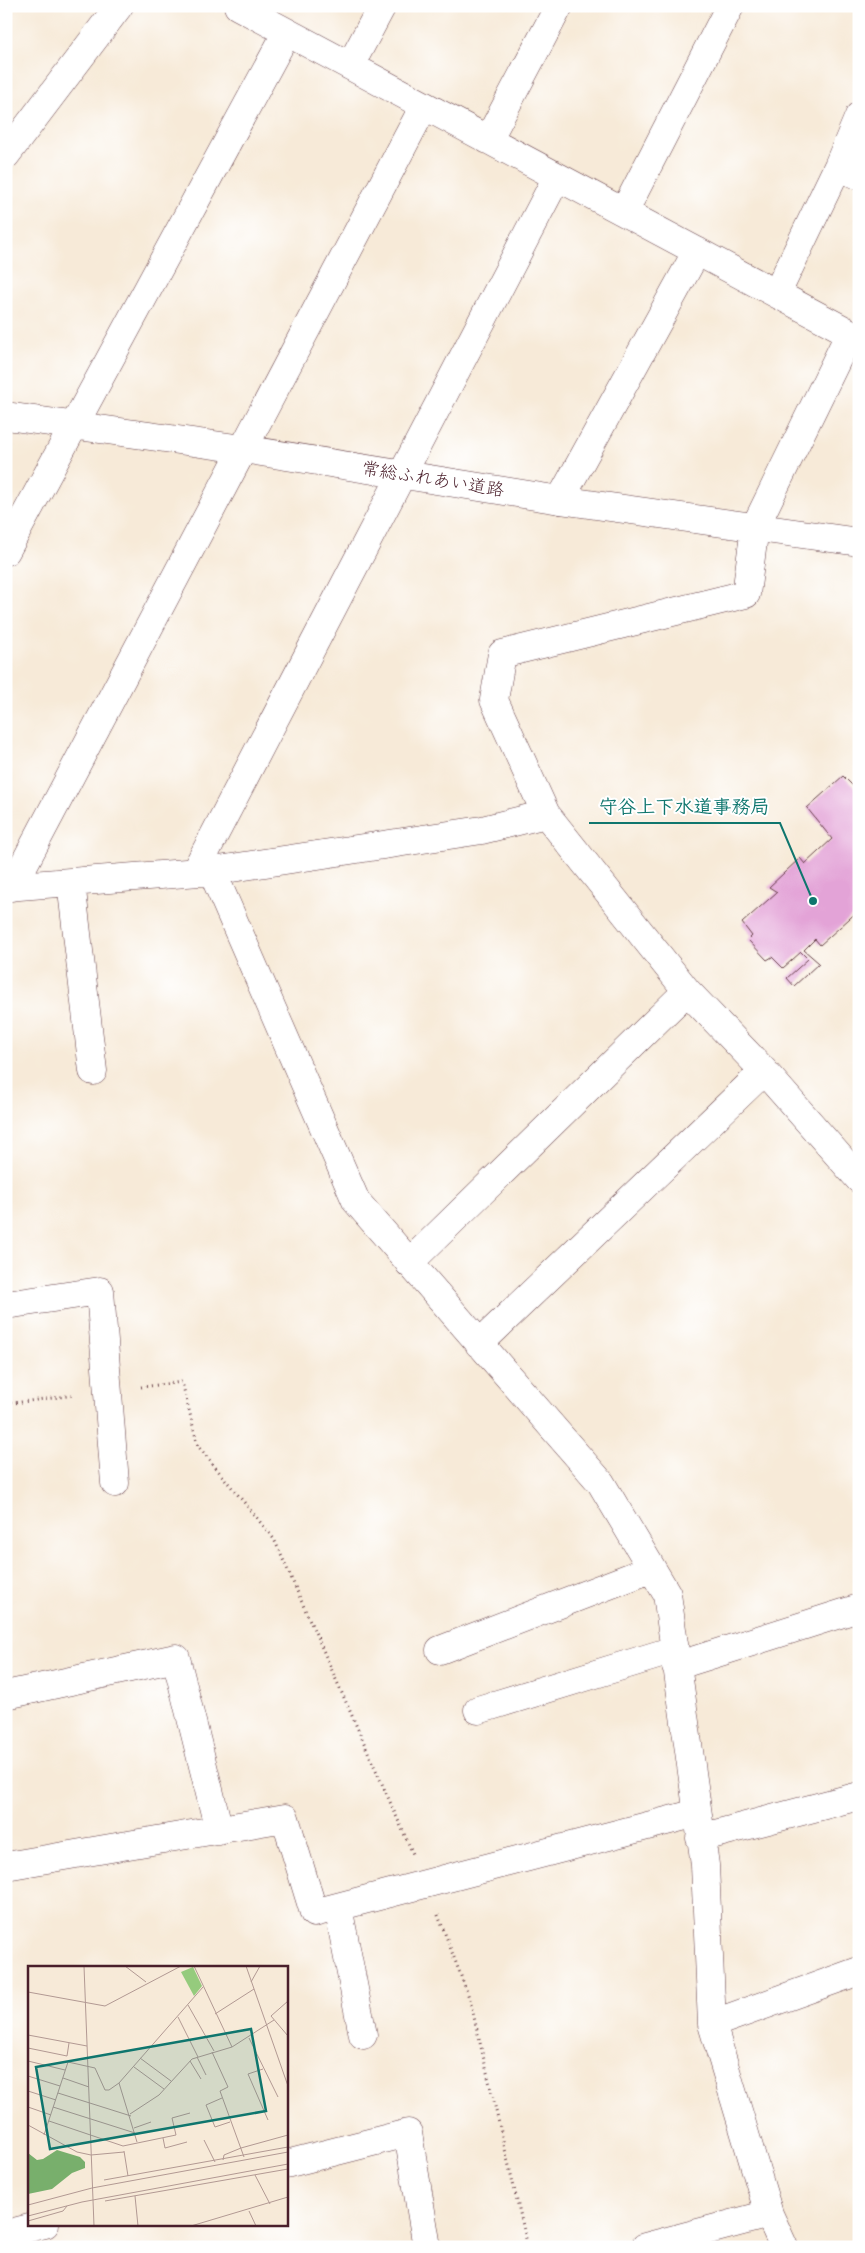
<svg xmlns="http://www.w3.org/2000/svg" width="865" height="2253" viewBox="0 0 865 2253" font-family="Dekko,'Klee One',sans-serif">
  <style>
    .building { fill: #e3a3d7 }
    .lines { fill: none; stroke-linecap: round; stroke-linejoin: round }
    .minor-casing { stroke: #643d45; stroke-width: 29 }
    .tertiary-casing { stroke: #643d45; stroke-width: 29 }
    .path { stroke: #643d45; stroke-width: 3; stroke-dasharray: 1 4; stroke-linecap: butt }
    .minor { stroke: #fff; stroke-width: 28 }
    .tertiary { stroke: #fff; stroke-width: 28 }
    .labels { text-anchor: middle; stroke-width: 4; stroke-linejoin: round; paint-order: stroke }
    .street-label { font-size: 18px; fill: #4a1f2b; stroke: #fff }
    .inset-road { fill: none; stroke: #b29993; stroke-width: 1 }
    .view { fill: #0f766e; fill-opacity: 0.15; stroke: #0f766e; stroke-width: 2.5 }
    .inset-edge { fill: none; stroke: #4a1f2b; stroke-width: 2.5 }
    .leader { fill: none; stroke: #0f766e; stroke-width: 2 }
    .callout-dot { fill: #0f766e; stroke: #fff; stroke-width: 2 }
    .callout-label { font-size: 19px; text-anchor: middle; font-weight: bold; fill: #0f766e; stroke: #fff; stroke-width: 4; stroke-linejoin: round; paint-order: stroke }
  </style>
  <rect width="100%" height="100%" fill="#fff"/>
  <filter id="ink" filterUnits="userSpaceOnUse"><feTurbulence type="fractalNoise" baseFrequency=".02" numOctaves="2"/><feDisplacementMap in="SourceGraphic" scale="10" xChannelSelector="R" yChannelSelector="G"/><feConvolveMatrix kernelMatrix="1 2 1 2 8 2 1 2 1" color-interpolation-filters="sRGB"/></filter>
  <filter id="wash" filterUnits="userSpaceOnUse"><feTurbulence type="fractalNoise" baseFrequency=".0096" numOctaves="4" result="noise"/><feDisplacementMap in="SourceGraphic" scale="20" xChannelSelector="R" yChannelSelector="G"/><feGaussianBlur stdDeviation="1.12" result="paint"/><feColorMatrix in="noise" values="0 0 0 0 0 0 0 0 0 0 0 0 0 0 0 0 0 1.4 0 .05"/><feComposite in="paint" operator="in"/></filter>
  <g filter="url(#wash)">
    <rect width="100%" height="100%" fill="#f7ead8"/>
    <g id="blocks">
      <path class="building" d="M 843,776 L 859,792 L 859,910 L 820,945 L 815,939 L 804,950 L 819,963 L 794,986 L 787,978 L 808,959 L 801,952 L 783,968 L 772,957 L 767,960 L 748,940 L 752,936 L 742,923 L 777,892 L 769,887 L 800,858 L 805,864 L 832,839 L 807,808 Z"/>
    </g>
  </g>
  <g filter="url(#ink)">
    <use href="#blocks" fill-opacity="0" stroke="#643d45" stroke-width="1"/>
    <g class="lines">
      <g class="minor-casing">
        <path id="minor" d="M 238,6 L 850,333 L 755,527 L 746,594 L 502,654 L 494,700 L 546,814 L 687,991 L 764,1071 L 859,1179
          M 350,66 L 382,6
          M 488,140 L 559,6
          M 6,155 L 119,6
          M 838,166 L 859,176
          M 624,212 L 730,6
          M 777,293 L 838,166 L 859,116
          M 560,500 L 697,251
          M 6,551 L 287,32
          M 212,871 L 356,1201 L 601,1483 L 667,1594 L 705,1865 L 712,2024 L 769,2214 L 784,2247
          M 195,872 L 557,177
          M 71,882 L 93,1071
          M 6,887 L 212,871 L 482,830 L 546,814
          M 12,887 L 424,106
          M 409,1263 L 687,991
          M 6,1305 L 100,1291 L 115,1483
          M 479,1344 L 764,1071
          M 440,1650 L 651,1569
          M 676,1666 L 859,1608
          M 6,1695 L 176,1658 L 219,1830
          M 478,1710 L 674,1650
          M 700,1838 L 859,1796
          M 6,1866 L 285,1818 L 314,1913 L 697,1813
          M 338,1907 L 363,2035
          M 712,2024 L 859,1971
          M 286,2164 L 408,2133 L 427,2247
          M 6,2234 L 45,2224
          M 645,2247 L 769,2214"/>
      </g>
      <g class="tertiary-casing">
        <path id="tertiary" d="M 6,416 L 243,449 L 560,500 L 859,542"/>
      </g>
      <path class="path" d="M 141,1387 L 182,1382 L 198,1446 L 274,1539 L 413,1854
        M 6,1404 L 75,1395
        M 438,1915 L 470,2000 L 528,2247"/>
      <use href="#minor" class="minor"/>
      <use href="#tertiary" class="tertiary"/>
    </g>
  </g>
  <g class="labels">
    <g class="street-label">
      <text transform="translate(433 479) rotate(9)" y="6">常総ふれあい道路</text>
    </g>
  </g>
  <g transform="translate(28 1966)">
    <rect width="260" height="260" fill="#f7ead8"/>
    <path d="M 165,1 L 174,20 L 166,30 L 153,6 Z" fill="#95cb7d"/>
    <path d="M 29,184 L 52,191 L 57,196 L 57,202 L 44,207 L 24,223 L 0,228 L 0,187 L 9,194 L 15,193 Z" fill="#78af6c"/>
    <path class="inset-road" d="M 56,0 L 66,260M 97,0 L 118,16M 166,0 L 204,81M 218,0 L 260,120M 223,16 L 232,0M 0,26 L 77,40 L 153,0M 260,35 L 243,50 L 260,70M 160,39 L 186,85M 187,48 L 226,23M 150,51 L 170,91M 0,69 L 59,80M 221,72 L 250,131M 0,82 L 39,90 L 41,77M 184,86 L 200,121 L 192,125 L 216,191M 169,91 L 178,109M 112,92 L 143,115M 0,95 L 37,104M 162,95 L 173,113M 106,101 L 136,123M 235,103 L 220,108 L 240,154M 0,110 L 32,120M 35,112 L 61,121M 91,117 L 109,176M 0,125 L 28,134M 30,127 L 103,150M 194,132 L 178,139 L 187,161 L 202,156M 0,141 L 23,149M 25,141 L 107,167M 102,148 L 131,129 L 164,93 L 204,81 L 246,54M 21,155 L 95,180 L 148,169 L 144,152 L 162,147M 0,159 L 49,186 L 63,189 L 96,186M 106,162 L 123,156M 16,169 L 40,96 L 67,102 L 77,124 L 81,124 L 91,117 L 175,21M 135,172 L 137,182 L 159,176M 176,174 L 187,196M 96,185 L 100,210M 195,194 L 196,189 L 213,182 L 260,169M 227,209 L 242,238M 76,214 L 260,181M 107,230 L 110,260M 77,235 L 260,203M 0,239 L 64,222 L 260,186M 221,245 L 228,260M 0,250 L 54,236 L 260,198M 0,255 L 35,245 L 39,240M 163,260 L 260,231"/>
    <path class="view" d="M 223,63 L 238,145 L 22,183 L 8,101 Z"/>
    <rect width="260" height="260" class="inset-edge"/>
  </g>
  <path class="leader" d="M813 901L780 823H589"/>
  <circle class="callout-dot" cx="813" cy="901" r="5"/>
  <g class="callout-label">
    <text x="684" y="813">守谷上下水道事務局</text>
  </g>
  <rect width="865" height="2253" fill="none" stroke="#fff" stroke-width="25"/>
</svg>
